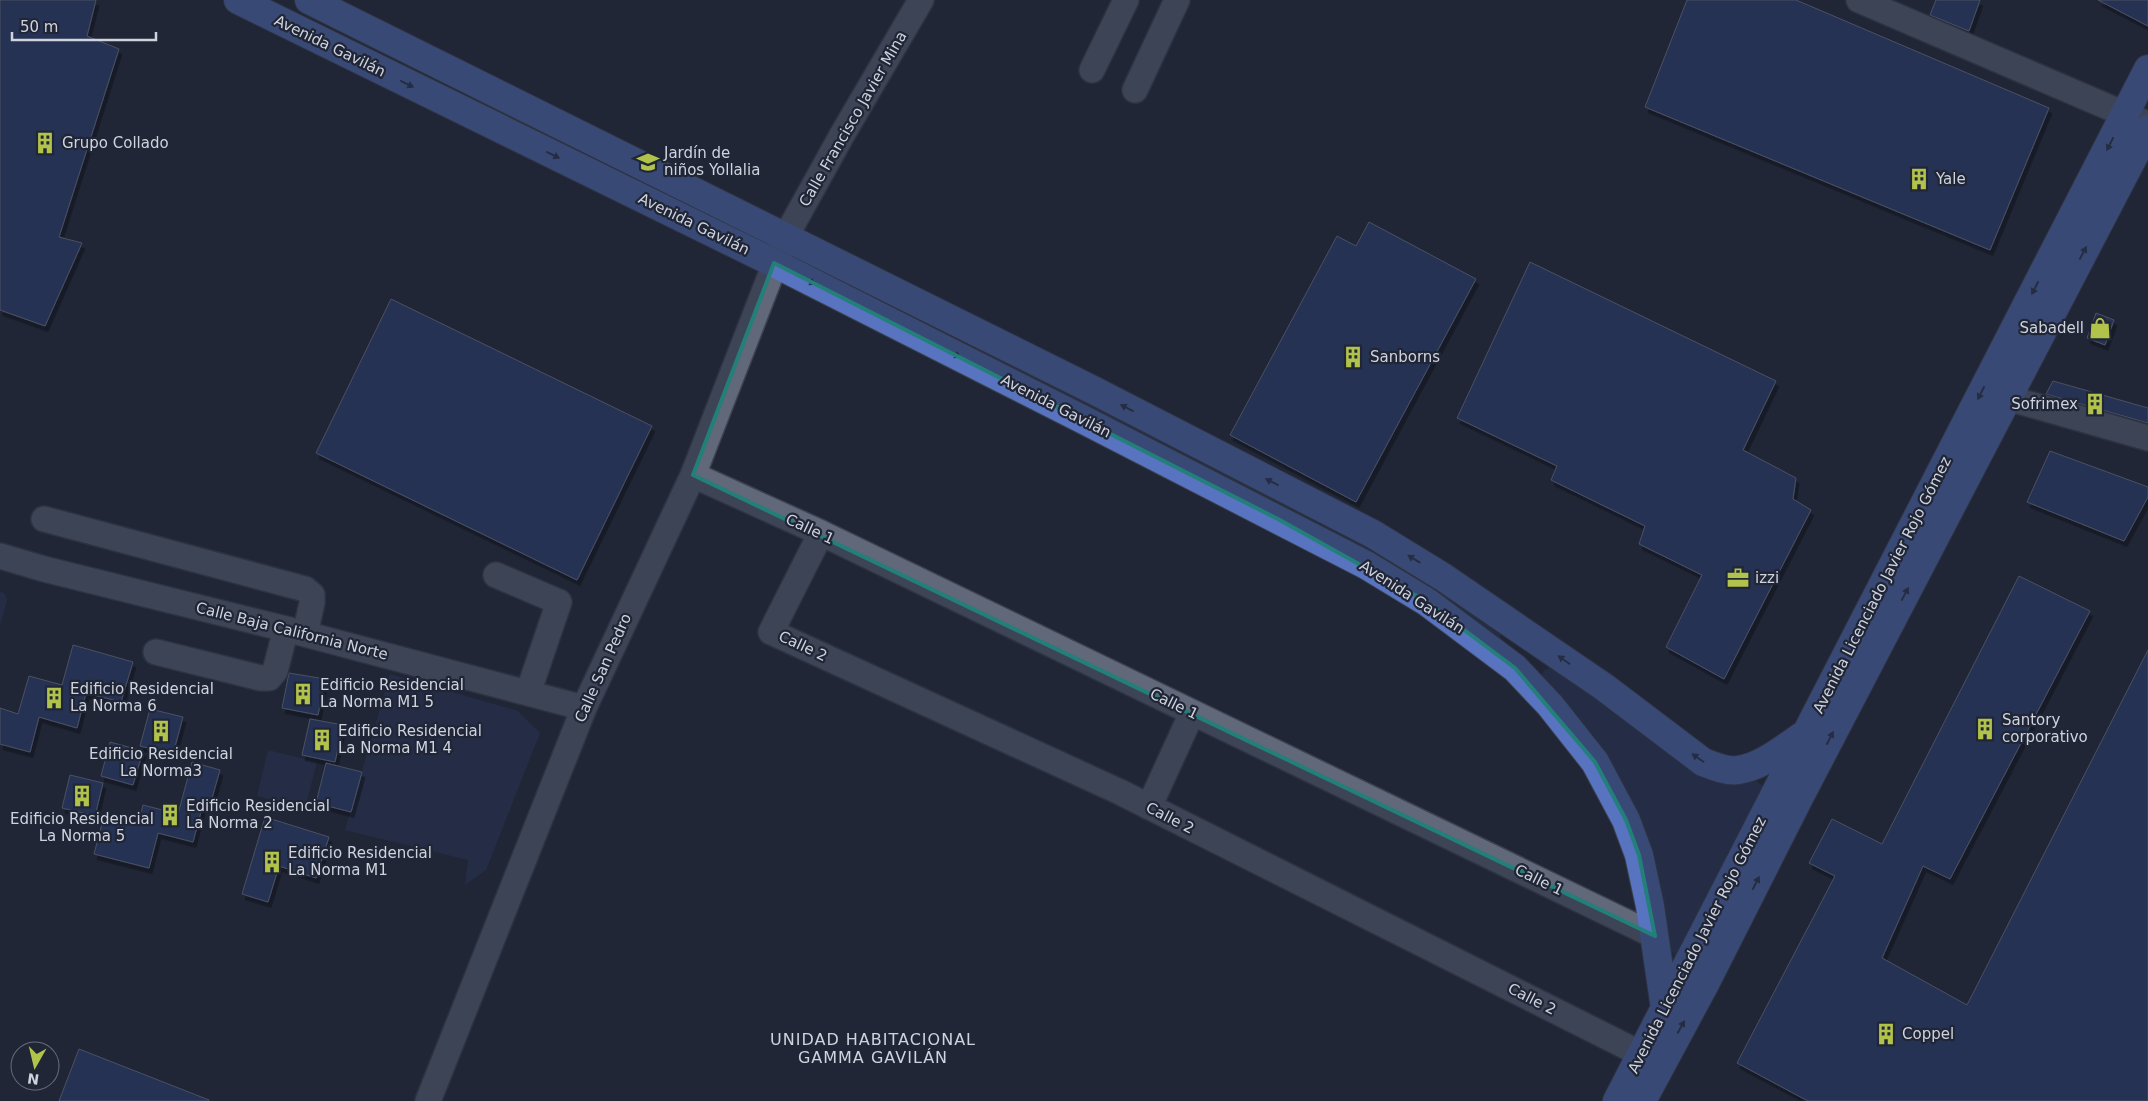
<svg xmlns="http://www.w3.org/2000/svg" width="2148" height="1101" viewBox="0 0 2148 1101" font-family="'DejaVu Sans',sans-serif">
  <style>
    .green { fill: #283657 }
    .building { fill: #2b3f74; stroke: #7c8598; filter: url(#shadow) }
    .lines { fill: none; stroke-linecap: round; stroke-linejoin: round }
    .minor-casing { stroke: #3c424f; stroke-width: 28 }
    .major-casing { stroke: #3c424f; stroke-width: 30 }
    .minor { stroke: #60687a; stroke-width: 25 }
    .major { stroke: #5874c0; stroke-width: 28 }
    .oneway { fill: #2b3652 }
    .marked { fill: none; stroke: #227f79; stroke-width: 4; stroke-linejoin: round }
    .labels { text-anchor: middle; stroke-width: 4.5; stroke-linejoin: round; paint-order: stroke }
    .street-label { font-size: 15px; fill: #ced3de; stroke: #202636 }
    .poi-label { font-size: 15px; fill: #ced3de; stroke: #202636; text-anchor: start }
    .neighbourhood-label { font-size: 16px; letter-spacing: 1px; fill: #ced3de; stroke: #202636 }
  </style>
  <defs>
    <filter id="shadow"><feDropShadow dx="3" dy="5.5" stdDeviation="0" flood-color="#0009"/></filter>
  </defs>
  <rect width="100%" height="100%" fill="#202636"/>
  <path class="green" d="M 793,252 L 1363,543 L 1491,624 L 1500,632 L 1501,640 L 1498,643 L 791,261 Z
    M 0,592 L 4,593 L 7,600 L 0,625 Z
    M 1557,665 L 1766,787 L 1676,957 L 1660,935 L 1653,879 L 1539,678 L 1545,670 Z
    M 390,674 L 518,711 L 540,733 L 486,870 L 465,885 L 468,860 L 345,830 Z
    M 268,750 L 317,762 L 305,808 L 257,796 Z"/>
  <path class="building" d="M 0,0 L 96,0 L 87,36 L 119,49 L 59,237 L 82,243 L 45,326 L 0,310 Z
    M 1687,0 L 1796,0 L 2049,108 L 1990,250 L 1645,107 Z
    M 1936,0 L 1980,0 L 1969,31 L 1930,15 Z
    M 2098,0 L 2148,0 L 2148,26 Z
    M 1369,222 L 1476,279 L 1356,502 L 1230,435 L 1337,236 L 1356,246 Z
    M 1530,262 L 1776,381 L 1743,450 L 1796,478 L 1793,499 L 1811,510 L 1724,679 L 1666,647 L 1702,575 L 1639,544 L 1645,526 L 1551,480 L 1557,466 L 1457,418 Z
    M 391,299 L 652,426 L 577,580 L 316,453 Z
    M 2096,313 L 2114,320 L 2105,345 L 2087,338 Z
    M 2053,381 L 2148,408 L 2148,423 L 2046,394 Z
    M 2050,451 L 2148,487 L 2148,497 L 2124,541 L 2027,502 Z
    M 2019,576 L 2090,611 L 1950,879 L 1923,866 L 1882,958 L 1967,1005 L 2148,650 L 2148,1101 L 1808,1101 L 1737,1063 L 1835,876 L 1809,863 L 1832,819 L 1882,844 Z
    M 73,645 L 133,662 L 121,702 L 86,693 L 77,728 L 39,717 L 30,752 L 0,744 L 0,708 L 18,714 L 29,676 L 62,685 Z
    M 289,673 L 325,679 L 318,715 L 282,708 Z
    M 150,709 L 183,717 L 173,754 L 140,746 Z
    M 310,719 L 343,725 L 335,762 L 302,755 Z
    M 110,742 L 143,751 L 133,785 L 101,776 Z
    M 192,762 L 220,770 L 210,805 L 203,804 L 193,842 L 158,833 L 149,868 L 94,854 L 104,816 L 138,825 L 143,805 L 178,814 Z
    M 326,763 L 362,772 L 351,812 L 316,803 Z
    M 70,775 L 103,783 L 95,816 L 62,808 Z
    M 265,817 L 329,837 L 316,878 L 279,866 L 268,902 L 242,894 Z
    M 79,1049 L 209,1100 L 209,1101 L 59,1101 Z"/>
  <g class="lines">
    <g class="minor-casing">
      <path id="minor" d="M 1859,0 L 2143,122
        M 1092,70 L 1126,0
        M 1135,90 L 1177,0
        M 2008,398 L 2148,438
        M 693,475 L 821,533 L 1655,936
        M 44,519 L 305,589 L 312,595 L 312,603 L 305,634
        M 821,533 L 771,632 L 1120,792 L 1659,1063
        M 0,556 L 44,569 L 286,629 L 584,708
        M 496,575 L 559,602 L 528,693
        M 156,652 L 261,678 L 269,678 L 275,671 L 286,629
        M 1149,807 L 1192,713
        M 428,1101 L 584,708 L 693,475 L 785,238 L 842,135 L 921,0"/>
    </g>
    <g class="major-casing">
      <path id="major" d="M 238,0 L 774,263 L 1082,419 L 1366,565 L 1427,602 L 1515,668 L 1550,705 L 1595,762 L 1626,820 L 1639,855 L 1650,906 L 1665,1009
        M 309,0 L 1095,391 L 1373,534 L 1443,577 L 1604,687 L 1703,762 C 1714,766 1727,772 1738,770 C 1762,767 1785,747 1805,734
        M 1617,1101 L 2148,69
        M 1642,1101 L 1706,982 L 1798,800 L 2148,129"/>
    </g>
    <use href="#minor" class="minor"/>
    <use href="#major" class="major"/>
  </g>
  <defs><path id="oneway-solid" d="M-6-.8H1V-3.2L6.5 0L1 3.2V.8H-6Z" transform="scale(1.25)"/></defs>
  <g class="oneway">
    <use href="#oneway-solid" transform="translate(407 84) rotate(26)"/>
    <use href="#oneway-solid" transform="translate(2110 144) rotate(117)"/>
    <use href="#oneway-solid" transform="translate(553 155) rotate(26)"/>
    <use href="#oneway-solid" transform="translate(2083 253) rotate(-62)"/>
    <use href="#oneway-solid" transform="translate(809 281) rotate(27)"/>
    <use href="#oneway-solid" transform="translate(2035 288) rotate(117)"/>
    <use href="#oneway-solid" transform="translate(954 354) rotate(27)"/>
    <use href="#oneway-solid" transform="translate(1981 393) rotate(117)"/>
    <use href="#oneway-solid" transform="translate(1127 408) rotate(-153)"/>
    <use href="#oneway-solid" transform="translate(1272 482) rotate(-153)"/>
    <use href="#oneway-solid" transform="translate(1414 559) rotate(-149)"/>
    <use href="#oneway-solid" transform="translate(1905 594) rotate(-62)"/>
    <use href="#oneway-solid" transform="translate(1564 660) rotate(-145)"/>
    <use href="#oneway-solid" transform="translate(1830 738) rotate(-63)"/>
    <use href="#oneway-solid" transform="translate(1698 758) rotate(-145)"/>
    <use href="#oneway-solid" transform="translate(1756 883) rotate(-63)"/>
    <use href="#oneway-solid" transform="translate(1681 1027) rotate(-61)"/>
  </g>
  <path d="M0 0H2148V1101H0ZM 774,263 L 1278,519 L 1427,602 L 1515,668 L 1595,762 L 1626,820 L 1639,855 L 1655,936 L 693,475 Z" fill="#202636" fill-opacity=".55" fill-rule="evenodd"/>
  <path class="marked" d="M 774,263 L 1278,519 L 1427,602 L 1515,668 L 1595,762 L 1626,820 L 1639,855 L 1655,936 L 693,475 Z"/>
  <defs>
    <g id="building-bare" transform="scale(1.725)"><path d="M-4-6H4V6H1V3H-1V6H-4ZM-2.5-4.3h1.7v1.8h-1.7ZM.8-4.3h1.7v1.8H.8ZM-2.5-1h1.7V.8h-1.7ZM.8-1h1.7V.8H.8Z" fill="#b2c34c" stroke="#202636" stroke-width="2.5" paint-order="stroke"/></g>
    <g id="school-bare" transform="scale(1.725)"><path d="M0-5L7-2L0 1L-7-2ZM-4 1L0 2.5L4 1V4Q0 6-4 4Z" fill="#b2c34c" stroke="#202636" stroke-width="2.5" paint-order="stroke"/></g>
    <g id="shop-bare" transform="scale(1.725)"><path d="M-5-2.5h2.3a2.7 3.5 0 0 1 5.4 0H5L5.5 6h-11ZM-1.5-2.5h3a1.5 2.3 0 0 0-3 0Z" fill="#b2c34c" stroke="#202636" stroke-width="2.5" paint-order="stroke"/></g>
    <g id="office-bare" transform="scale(1.725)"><path d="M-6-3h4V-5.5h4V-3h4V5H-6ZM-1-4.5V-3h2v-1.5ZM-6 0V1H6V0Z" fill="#b2c34c" stroke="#202636" stroke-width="2.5" paint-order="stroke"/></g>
  </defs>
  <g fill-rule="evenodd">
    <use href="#building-bare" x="45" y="143"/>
    <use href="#school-bare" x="648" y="162"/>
    <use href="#building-bare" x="1919" y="179"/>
    <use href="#shop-bare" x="2100" y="328"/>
    <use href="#building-bare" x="1353" y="357"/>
    <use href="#building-bare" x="2095" y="404"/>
    <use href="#office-bare" x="1738" y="578"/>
    <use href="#building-bare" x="303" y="694"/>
    <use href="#building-bare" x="54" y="698"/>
    <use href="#building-bare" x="1985" y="729"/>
    <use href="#building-bare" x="161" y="731"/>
    <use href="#building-bare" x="322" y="740"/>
    <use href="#building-bare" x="82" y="796"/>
    <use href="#building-bare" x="170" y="815"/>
    <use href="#building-bare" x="272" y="862"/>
    <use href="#building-bare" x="1886" y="1034"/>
  </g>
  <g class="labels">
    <g class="street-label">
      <text transform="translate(330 46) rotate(26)" y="5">Avenida Gavilán</text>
      <text transform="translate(853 119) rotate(-60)" y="5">Calle Francisco Javier Mina</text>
      <text transform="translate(694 224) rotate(26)" y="5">Avenida Gavilán</text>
      <text transform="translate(1056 406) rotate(27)" y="5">Avenida Gavilán</text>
      <text transform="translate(810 529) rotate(25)" y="5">Calle 1</text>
      <text transform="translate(1882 585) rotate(-63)" y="5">Avenida Licenciado Javier Rojo Gómez</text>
      <text transform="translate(1412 597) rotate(33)" y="5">Avenida Gavilán</text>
      <text transform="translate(292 631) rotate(14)" y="5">Calle Baja California Norte</text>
      <text transform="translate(803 646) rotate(25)" y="5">Calle 2</text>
      <text transform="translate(603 668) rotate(-66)" y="5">Calle San Pedro</text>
      <text transform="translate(1174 704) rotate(26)" y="5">Calle 1</text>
      <text transform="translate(1170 818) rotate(27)" y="5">Calle 2</text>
      <text transform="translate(1539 880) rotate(26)" y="5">Calle 1</text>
      <text transform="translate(1697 945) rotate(-63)" y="5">Avenida Licenciado Javier Rojo Gómez</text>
      <text transform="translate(1532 999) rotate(27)" y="5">Calle 2</text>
    </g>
    <g class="poi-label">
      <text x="62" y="148">Grupo Collado</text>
      <text x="664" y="158">Jardín de<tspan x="664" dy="17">niños Yollalia</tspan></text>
      <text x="1936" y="184">Yale</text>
      <text x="2084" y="333" text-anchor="end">Sabadell</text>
      <text x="1370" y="362">Sanborns</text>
      <text x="2078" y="409" text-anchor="end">Sofrimex</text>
      <text x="1755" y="583">izzi</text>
      <text x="320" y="690">Edificio Residencial<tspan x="320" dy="17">La Norma M1 5</tspan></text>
      <text x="70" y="694">Edificio Residencial<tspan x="70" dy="17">La Norma 6</tspan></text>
      <text x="2002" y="725">Santory<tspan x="2002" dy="17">corporativo</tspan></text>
      <text x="338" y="736">Edificio Residencial<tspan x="338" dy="17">La Norma M1 4</tspan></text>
      <text x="161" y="759" text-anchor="middle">Edificio Residencial<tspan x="161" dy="17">La Norma3</tspan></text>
      <text x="186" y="811">Edificio Residencial<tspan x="186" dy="17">La Norma 2</tspan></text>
      <text x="82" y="824" text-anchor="middle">Edificio Residencial<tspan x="82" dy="17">La Norma 5</tspan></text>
      <text x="288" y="858">Edificio Residencial<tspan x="288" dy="17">La Norma M1</tspan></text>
      <text x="1902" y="1039">Coppel</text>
    </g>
    <g class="neighbourhood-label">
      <text x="873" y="1045">UNIDAD HABITACIONAL<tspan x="873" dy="18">GAMMA GAVILÁN</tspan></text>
    </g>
  </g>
  <g transform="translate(35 1066) rotate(188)"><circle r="24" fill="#202636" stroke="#666b79"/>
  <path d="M0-4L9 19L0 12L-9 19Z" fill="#b2c34c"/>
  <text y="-8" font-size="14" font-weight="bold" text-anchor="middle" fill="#ced3de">N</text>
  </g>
  <path d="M12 32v8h144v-8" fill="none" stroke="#ced3de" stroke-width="2.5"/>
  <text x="20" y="32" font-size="15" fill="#ced3de" stroke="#202636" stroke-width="4" paint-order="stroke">50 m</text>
</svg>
